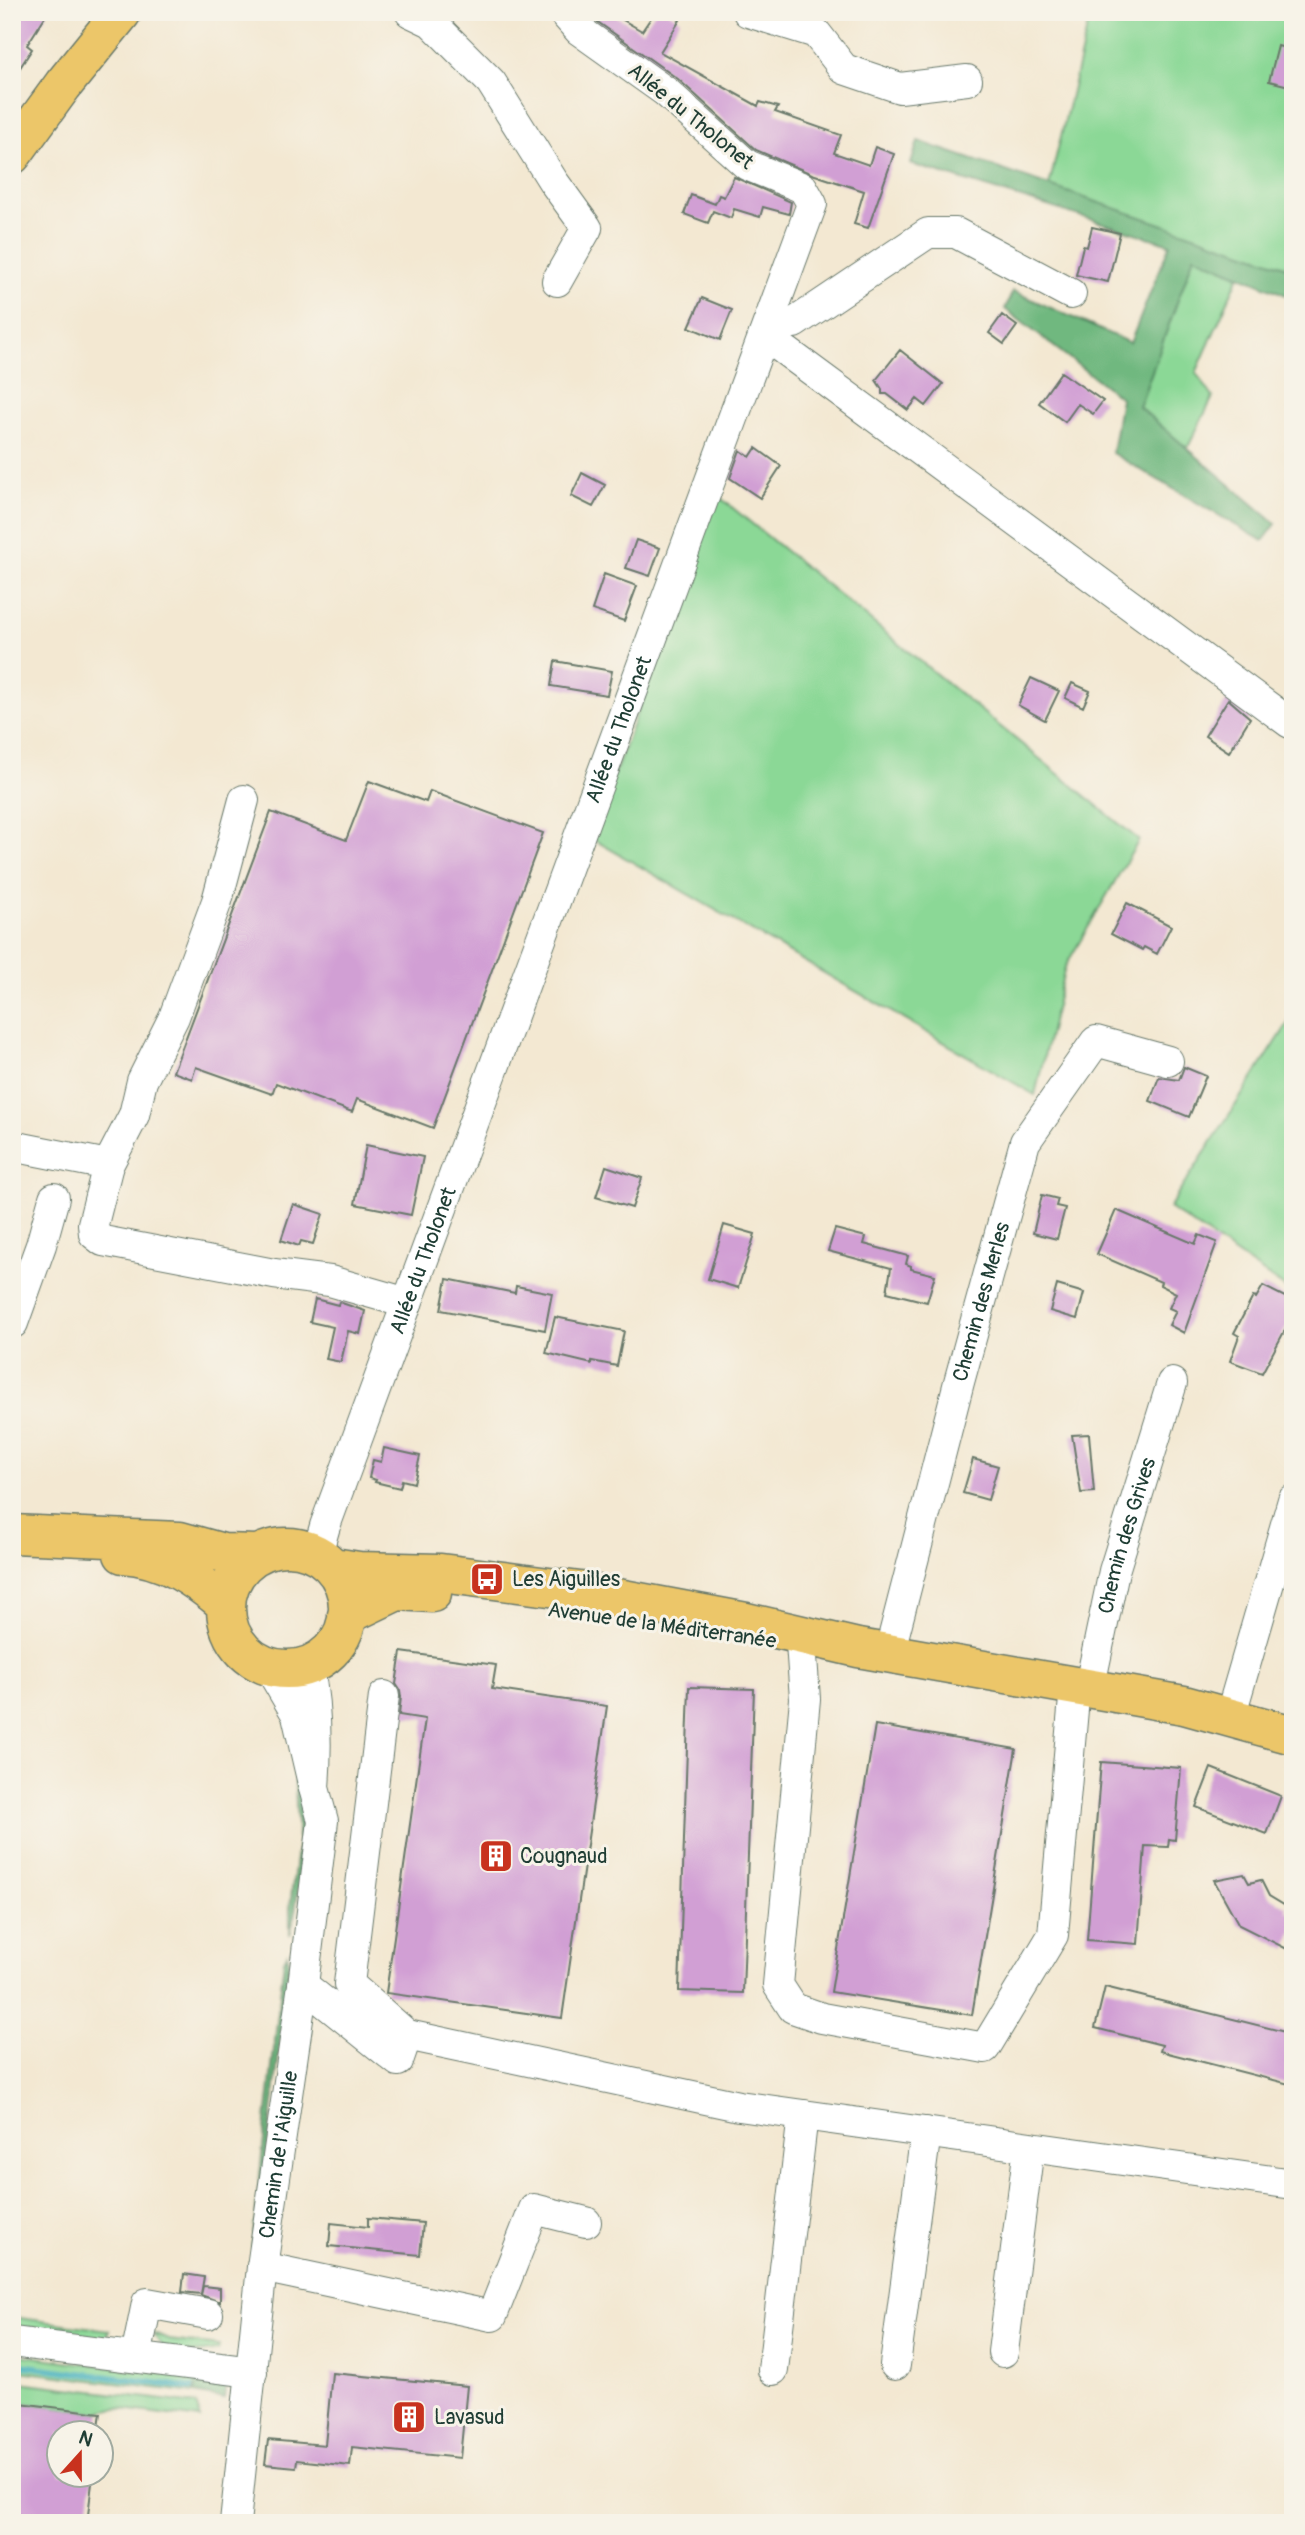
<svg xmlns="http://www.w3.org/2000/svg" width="1305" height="2535" viewBox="0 0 1305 2535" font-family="Pangolin,sans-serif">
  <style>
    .green { fill: #8bd896; stroke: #558a65; stroke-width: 2 }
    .forest { fill: #70b87f; stroke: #487a5a; stroke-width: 2 }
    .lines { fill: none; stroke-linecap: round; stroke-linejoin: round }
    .stream { stroke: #40afbb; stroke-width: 6 }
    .building { fill: #d19fd4 }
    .minor-casing { stroke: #69796b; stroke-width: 32 }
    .major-casing { stroke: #69796b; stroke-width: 41 }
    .minor { stroke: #fff; stroke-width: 30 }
    .major { stroke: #ecc669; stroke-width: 38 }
    .labels { text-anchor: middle; stroke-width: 6; stroke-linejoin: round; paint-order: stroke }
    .street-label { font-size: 21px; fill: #1f3d34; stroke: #f7f3e8 }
    .poi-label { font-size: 21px; fill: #1f3d34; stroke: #f7f3e8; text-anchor: start }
  </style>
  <rect width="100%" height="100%" fill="#f7f3e8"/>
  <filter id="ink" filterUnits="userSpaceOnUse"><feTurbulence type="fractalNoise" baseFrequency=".0143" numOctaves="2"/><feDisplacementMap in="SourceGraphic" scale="14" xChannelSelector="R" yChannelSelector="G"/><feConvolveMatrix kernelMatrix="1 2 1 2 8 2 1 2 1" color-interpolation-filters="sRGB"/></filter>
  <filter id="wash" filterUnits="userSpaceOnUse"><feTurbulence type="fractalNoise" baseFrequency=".00686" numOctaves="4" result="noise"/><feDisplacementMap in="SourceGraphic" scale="28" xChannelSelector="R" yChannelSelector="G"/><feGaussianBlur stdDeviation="1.57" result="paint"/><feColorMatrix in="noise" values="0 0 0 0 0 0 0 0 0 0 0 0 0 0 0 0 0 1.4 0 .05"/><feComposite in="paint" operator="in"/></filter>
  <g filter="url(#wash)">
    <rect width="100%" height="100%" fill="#f3e8d2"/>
    <path class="green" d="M 1091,12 L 1293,12 L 1293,269 L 1049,186 Z
      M 1194,255 L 1239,276 L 1196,373 L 1213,397 L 1187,449 L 1139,407 Z
      M 717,495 L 1139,840 L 1065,967 L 1035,1095 L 591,838 Z
      M 1293,1016 L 1293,1293 L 1169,1208 Z
      M 12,2317 L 109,2330 L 104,2342 L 12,2333 Z
      M 154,2334 L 169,2340 L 219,2346 L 218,2350 C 197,2354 163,2357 154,2334 Z
      M 12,2354 L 197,2378 L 195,2393 L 12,2370 Z
      M 12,2381 L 196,2404 L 201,2419 L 115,2408 L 102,2411 L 101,2413 L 12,2402 Z"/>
    <path class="forest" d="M 918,141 L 1293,269 L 1293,298 L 1194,256 L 1139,407 L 1276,524 L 1263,541 L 1112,453 L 1121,398 L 1005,309 L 1013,291 L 1130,343 L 1170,244 L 911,164 Z
      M 299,1753 C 302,1816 305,1873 290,1935 L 290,1907 L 298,1842 L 294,1764 Z
      M 287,1954 L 289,1963 L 266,2164 L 252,2247 L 284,1960 Z
      M 197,2378 L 226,2383 L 224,2399 L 195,2393 Z"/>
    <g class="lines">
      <path class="stream" d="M 12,2364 L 192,2388"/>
    </g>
    <g id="blocks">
      <path class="building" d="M 12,12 L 48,12 L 27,45 L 32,49 L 12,80 Z
        M 600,12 L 609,12 L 642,31 L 655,12 L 668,12 L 680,20 L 660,52 L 758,106 L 760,102 L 778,107 L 775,112 L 841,135 L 834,153 L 869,165 L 875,147 L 894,154 L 868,228 L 854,224 L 864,191 L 812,174 L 756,150 L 678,79 L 595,20 Z
        M 1278,46 L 1293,50 L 1293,87 L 1269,81 Z
        M 734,177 L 791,202 L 789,214 L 763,207 L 760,217 L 734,209 L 731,218 L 713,211 L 708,223 L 684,214 L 691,195 L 715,204 L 719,195 L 724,197 Z
        M 1092,227 L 1120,233 L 1108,282 L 1076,275 L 1083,246 L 1087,247 Z
        M 702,298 L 732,310 L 720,340 L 689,327 Z
        M 1002,315 L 1017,326 L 1004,344 L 989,333 Z
        M 900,350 L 943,384 L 926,406 L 917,399 L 908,410 L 887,394 L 882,394 L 882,389 L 876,380 Z
        M 1061,372 L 1103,401 L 1093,414 L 1078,404 L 1065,422 L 1039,403 Z
        M 756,448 L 781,466 L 760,498 L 730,478 L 740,450 L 750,457 Z
        M 582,473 L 605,485 L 593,507 L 571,496 Z
        M 636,540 L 660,548 L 650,576 L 626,568 Z
        M 604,574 L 637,586 L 624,621 L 592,610 Z
        M 555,661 L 612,671 L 607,695 L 551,686 Z
        M 1031,678 L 1059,691 L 1045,720 L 1018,705 Z
        M 1072,683 L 1090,691 L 1083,707 L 1065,698 Z
        M 1228,699 L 1250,718 L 1229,752 L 1205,736 Z
        M 369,781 L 426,802 L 430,791 L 543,833 L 433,1128 L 357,1099 L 352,1112 L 276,1083 L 272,1094 L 196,1067 L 192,1079 L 173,1072 L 271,812 L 346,840 Z
        M 1127,903 L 1171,926 L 1157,954 L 1144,947 L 1142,950 L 1111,934 Z
        M 1184,1067 L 1206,1076 L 1189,1117 L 1150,1101 L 1159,1077 L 1179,1080 Z
        M 366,1145 L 423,1157 L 411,1215 L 355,1204 Z
        M 606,1166 L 642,1178 L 632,1208 L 596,1197 Z
        M 1042,1195 L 1058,1199 L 1056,1206 L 1065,1208 L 1057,1239 L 1033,1233 Z
        M 293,1204 L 323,1214 L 313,1244 L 301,1241 L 299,1246 L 281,1240 Z
        M 1116,1210 L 1195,1244 L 1199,1235 L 1217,1242 L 1184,1333 L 1169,1325 L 1176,1311 L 1169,1308 L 1176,1293 L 1160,1285 L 1161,1282 L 1097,1254 Z
        M 724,1225 L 755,1234 L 738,1288 L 708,1279 Z
        M 835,1229 L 866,1237 L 864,1244 L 908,1256 L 906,1264 L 911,1266 L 911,1269 L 935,1275 L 927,1302 L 887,1292 L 891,1268 L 828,1251 Z
        M 447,1279 L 515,1293 L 516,1286 L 552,1293 L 545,1330 L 441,1310 Z
        M 1057,1285 L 1084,1293 L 1077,1319 L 1050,1311 Z
        M 1263,1286 L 1293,1301 L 1293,1315 L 1262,1373 L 1230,1361 L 1239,1336 L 1234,1333 L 1253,1297 L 1256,1298 Z
        M 315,1299 L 338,1305 L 339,1302 L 365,1311 L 360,1334 L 348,1331 L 341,1362 L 326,1359 L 333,1327 L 310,1322 Z
        M 555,1317 L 624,1331 L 617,1366 L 592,1361 L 592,1364 L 546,1353 Z
        M 1089,1434 L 1094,1492 L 1081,1493 L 1072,1435 Z
        M 384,1448 L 420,1456 L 414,1483 L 402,1480 L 400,1488 L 375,1482 L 376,1480 L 369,1478 L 373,1460 L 381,1462 Z
        M 973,1459 L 998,1466 L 988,1500 L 963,1493 Z
        M 401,1652 L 496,1665 L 492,1689 L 607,1706 L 562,2018 L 386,1993 L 425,1719 L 399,1715 L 401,1697 L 400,1690 L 396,1684 Z
        M 689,1687 L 754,1689 L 743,1993 L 679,1991 Z
        M 875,1725 L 1016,1749 L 972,2015 L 831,1992 Z
        M 1101,1762 L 1181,1768 L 1175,1840 L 1169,1839 L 1168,1847 L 1145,1846 L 1138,1944 L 1087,1940 Z
        M 1211,1768 L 1281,1796 L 1267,1834 L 1196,1807 Z
        M 1244,1874 L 1249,1883 L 1261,1880 L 1269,1896 L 1287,1907 L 1286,1911 L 1293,1914 L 1293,1928 L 1287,1949 L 1239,1925 L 1214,1880 Z
        M 1105,1987 L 1293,2034 L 1293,2085 L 1160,2051 L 1162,2045 L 1095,2028 Z
        M 368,2218 L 423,2223 L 420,2255 L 329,2246 L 331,2223 L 368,2227 Z
        M 184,2274 L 204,2277 L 201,2294 L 182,2292 Z
        M 203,2286 L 220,2288 L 220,2302 L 201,2295 Z
        M 332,2373 L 467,2386 L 460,2458 L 352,2447 L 350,2466 L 297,2460 L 296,2467 L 265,2464 L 268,2440 L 325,2445 Z
        M 12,2402 L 101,2413 L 98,2433 L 60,2433 L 60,2475 L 93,2475 L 87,2523 L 12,2514 Z"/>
    </g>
  </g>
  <g filter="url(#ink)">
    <use href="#blocks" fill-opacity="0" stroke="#69796b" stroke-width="2"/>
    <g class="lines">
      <g class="minor-casing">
        <g id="minor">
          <path d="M 410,12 L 431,22 L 491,82 L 553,181 L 587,228 L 557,281"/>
          <path d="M 748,12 L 816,33 L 844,69 L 900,88 L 967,80"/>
          <path d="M 769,324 L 794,323 L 928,233 L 956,233 L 1071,294"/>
          <path d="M 764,335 L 1290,723"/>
          <path d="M 12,1146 L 108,1165 L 93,1224 L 94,1234 L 103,1241 L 274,1274 L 330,1281 L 407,1303"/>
          <path d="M 108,1165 L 134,1115 L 142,1081 L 174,1017 L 217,901 L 244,800"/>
          <path d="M 13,1323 L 41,1245 L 54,1198"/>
          <path id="s1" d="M 317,1554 L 325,1526 L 812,204 L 803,188 L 747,165 L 666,92 L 579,30 L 563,12"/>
          <path d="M 801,1643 L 805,1699 L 778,1985 L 793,2008 L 822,2018 L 985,2048 L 1053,1935 L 1075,1687"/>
          <path id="s2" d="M 889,1654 L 959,1382 L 1025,1142 L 1096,1041 L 1168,1061"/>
          <path d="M 269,1667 L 297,1715 L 314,1788 C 317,1747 317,1706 308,1665"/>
          <path id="s3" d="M 1089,1690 L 1114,1571 L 1172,1383"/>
          <path d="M 1230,1717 L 1293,1500"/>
          <path d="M 303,1985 L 398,2061 L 407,2035 L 349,1984 L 384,1696"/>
          <path d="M 407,2035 L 739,2106 L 1293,2184"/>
          <path d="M 262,2267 L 492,2316 L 534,2209 L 586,2222"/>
          <path d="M 12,2342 L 252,2372"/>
          <path d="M 1003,2352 L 1029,2147"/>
          <path d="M 136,2357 L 147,2303 L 208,2314"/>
          <path d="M 895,2365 L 926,2132"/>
          <path d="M 773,2370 L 803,2115"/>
          <path id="s4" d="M 235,2523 L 262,2267 L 303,1985 L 323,1821 L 314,1788"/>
        </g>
      </g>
      <g class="major-casing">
        <path id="major" d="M 12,155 L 63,85 L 122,12
          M 12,1534 L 180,1541 L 223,1553 L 257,1554
          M226 1608a61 61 0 1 1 122 0a61 61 0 1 1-122 0Z
          M 123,1554 C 165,1557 195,1578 226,1604
          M 333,1567 L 359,1571 L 441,1573 L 580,1591 L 746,1622 L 858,1648 L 1184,1705 L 1293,1735
          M 347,1615 L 397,1591 L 432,1593"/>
      </g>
      <use href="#minor" class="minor"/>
      <use href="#major" class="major"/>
    </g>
  </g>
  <defs>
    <g id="bus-square" transform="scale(1.75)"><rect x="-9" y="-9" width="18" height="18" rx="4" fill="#c8321e" stroke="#f7f3e8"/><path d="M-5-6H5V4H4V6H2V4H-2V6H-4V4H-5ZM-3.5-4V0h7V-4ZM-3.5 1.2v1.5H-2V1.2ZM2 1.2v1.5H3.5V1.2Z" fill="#fff"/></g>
    <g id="building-square" transform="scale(1.75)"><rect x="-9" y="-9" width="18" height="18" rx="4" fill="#c8321e" stroke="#f7f3e8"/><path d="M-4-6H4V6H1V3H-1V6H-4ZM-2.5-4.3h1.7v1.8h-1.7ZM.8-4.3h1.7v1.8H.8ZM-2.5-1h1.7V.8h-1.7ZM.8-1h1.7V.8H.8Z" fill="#fff"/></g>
  </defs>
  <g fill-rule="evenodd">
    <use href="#bus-square" x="487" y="1579"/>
    <use href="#building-square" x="496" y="1856"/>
    <use href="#building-square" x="409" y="2417"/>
  </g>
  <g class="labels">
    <g class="street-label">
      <text transform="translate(691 116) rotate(39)" y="7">Allée du Tholonet</text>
      <text dy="7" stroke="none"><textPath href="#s1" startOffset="878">Allée du Tholonet</textPath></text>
      <text dy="7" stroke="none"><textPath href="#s1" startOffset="312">Allée du Tholonet</textPath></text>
      <text dy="7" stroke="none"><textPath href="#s2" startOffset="364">Chemin des Merles</textPath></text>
      <text dy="7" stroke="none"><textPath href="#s3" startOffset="159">Chemin des Grives</textPath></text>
      <text transform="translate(662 1625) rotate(8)" y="7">Avenue de la Méditerranée</text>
      <text dy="7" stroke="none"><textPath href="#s4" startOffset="371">Chemin de l'Aiguille</textPath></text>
    </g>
    <g class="poi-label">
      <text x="512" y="1586">Les Aiguilles</text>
      <text x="520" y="1863">Cougnaud</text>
      <text x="434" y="2424">Lavasud</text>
    </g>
  </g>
  <rect width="1305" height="2535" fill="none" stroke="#f7f3e8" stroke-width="42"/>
  <g transform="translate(80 2454) rotate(21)"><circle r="33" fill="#f7f3e8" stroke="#a1aaa0" stroke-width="2"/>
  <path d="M0-5L12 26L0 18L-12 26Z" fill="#c8321e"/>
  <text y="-10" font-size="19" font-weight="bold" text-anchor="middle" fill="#1f3d34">N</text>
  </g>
</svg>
